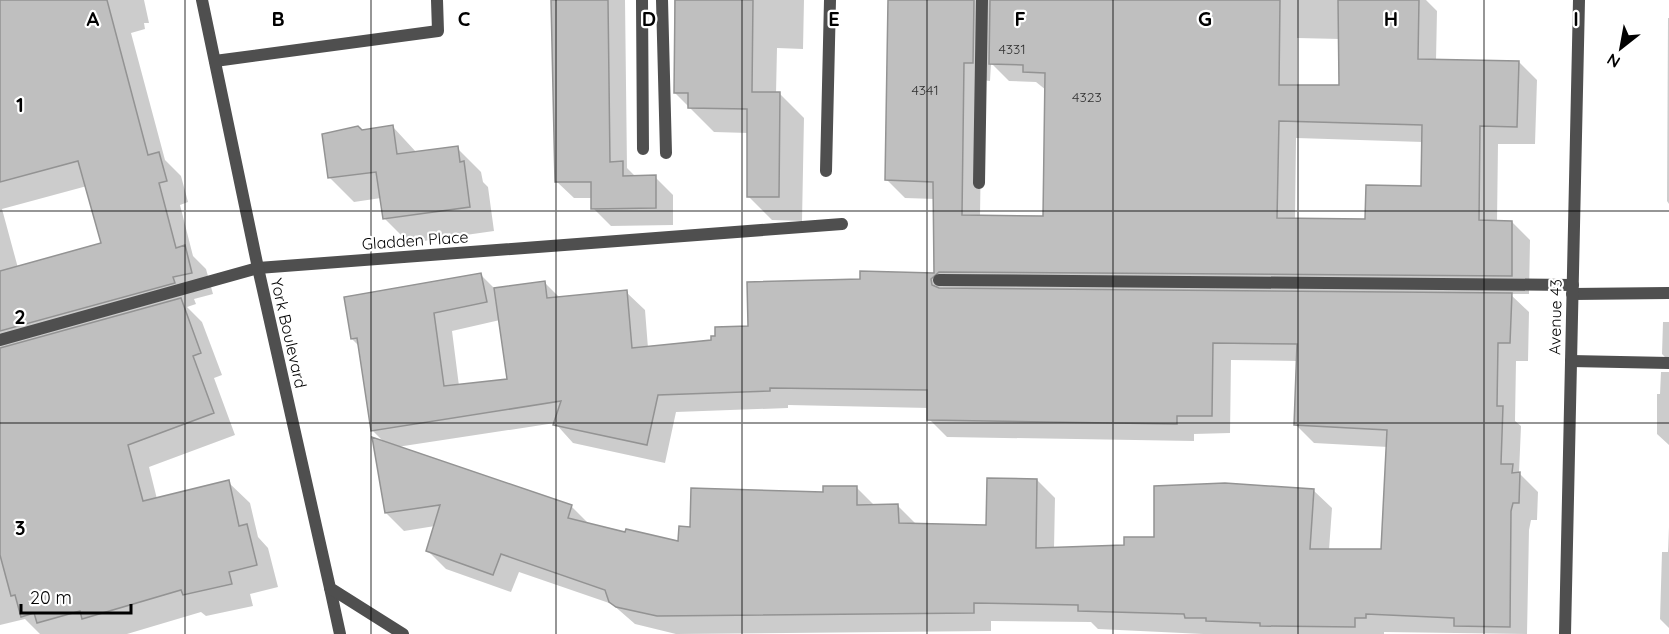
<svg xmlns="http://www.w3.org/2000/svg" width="1669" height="634" viewBox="0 0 1669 634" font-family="Quicksand,sans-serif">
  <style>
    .shadow { fill: #0003; fill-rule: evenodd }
    .building { fill: #bfbfbf; stroke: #939393; stroke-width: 1.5; fill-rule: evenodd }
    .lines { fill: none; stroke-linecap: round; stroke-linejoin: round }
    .service { stroke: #4f4f4f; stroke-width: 12 }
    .minor { stroke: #4f4f4f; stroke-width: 12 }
    .tertiary { stroke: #4f4f4f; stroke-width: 12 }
    .grid { fill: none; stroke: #000; stroke-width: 1.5; stroke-opacity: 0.55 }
    .labels { text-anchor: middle; stroke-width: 4.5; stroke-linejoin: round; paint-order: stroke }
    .number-label { font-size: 14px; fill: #303030 }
    .street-label { font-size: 16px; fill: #000; stroke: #fff }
    .grid-label { font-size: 20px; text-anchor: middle; font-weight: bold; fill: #000; stroke: #fff; stroke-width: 4.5; stroke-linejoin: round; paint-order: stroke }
  </style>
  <rect width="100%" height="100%" fill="#fff"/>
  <path class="shadow" d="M 0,0 L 144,0 L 149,23 L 144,23 L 145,29 L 131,33 L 165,160 L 181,176 L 188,202 L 180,205 L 193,256 L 206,269 L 213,294 L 194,299 L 196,304 L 187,307 L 202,322 L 222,375 L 214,378 L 235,435 L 149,467 L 157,499 L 228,482 L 250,503 L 258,537 L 268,548 L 278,587 L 250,594 L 253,606 L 206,616 L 201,612 L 127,634 L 40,634 L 25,619 L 0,625 ZM 87,186 L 103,244 L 18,268 L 2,209 Z
    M 552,0 L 625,0 L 627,168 L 636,177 L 655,177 L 673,195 L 673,225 L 611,226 L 593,208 L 593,198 L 574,198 L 556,181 Z
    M 674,0 L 804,0 L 803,49 L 777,48 L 776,94 L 780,94 L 804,118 L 802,221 L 772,220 L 748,196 L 748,133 L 714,132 L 675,93 Z
    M 889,0 L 1426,0 L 1437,11 L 1436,61 L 1519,62 L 1537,80 L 1535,144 L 1498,144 L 1497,222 L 1512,222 L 1530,240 L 1529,294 L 1510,294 L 1529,312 L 1528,361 L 1516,361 L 1515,421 L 1521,426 L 1519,473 L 1538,492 L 1537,520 L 1531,520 L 1529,530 L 1527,634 L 1384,632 L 1384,634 L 1203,634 L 1098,629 L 1091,622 L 991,621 L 991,631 L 676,634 L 635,624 L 612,604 L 519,572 L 511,592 L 446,569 L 428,551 L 435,526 L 404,531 L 386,513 L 385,443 L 372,430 L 359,346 L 352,339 L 481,275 L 495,289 L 544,282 L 560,298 L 626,292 L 645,310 L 648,348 L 712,342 L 861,281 L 935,274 L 935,199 L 905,198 L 887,180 ZM 1297,38 L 1340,39 L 1340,87 L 1297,87 ZM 991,63 L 1009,81 L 1036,82 L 1046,90 L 1045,217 L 980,216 L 982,80 L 990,81 ZM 1296,138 L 1423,142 L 1422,188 L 1366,221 L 1295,220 ZM 500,320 L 509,380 L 459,386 L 452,331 ZM 1231,360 L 1298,361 L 1296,425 L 1314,443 L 1388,447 L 1383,550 L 1329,550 L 1332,508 L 1313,490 L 1125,546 L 1054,549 L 1055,498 L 1037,480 L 988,527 L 916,524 L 898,506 L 875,506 L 856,487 L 692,528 L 680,543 L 590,525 L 572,507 L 397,447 L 555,423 L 573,443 L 665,463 L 676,412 L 788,408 L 788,405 L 929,408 L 929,419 L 947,437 L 1194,441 L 1194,434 L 1230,433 Z
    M 1668,18 L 1669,18 L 1669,204 L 1667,201 Z
    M 393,127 L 417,153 L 457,148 L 481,172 L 483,182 L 488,187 L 494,231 L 409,243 L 384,218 L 381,198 L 354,202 L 330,178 L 361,131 Z
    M 1663,322 L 1669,322 L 1669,361 L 1662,354 Z
    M 1661,372 L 1669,372 L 1669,445 L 1657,434 L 1657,394 L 1660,394 Z
    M 1669,527 L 1669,628 L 1660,619 L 1662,552 L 1668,552 Z"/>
  <path class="building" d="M 0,0 L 107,0 L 148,155 L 159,152 L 167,181 L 159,183 L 176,248 L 185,245 L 192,273 L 173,277 L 175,283 L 0,331 L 0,271 L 101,243 L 78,161 L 0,182 Z
    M 551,0 L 608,0 L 610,162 L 623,161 L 623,176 L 656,175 L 656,208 L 591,209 L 591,182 L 555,182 Z
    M 675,0 L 753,0 L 752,92 L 780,92 L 779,197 L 747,197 L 747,109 L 688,108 L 688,93 L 674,93 Z
    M 888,0 L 974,0 L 973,63 L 964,63 L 962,215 L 1043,216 L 1045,73 L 1023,72 L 1023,65 L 989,64 L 990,0 L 1280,0 L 1279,85 L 1339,85 L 1338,0 L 1419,0 L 1418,59 L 1519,61 L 1517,127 L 1480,126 L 1479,220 L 1512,221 L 1512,276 L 939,272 L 931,279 L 932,285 L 939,288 L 1512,293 L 1510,343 L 1498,343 L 1497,406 L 1503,406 L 1501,464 L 1513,464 L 1512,473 L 1520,472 L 1519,503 L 1513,503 L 1511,511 L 1510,627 L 1454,626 L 1454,618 L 1366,614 L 1366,618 L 1355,618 L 1355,627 L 1260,626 L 1260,623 L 1206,621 L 1206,618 L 1185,618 L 1184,614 L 1078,611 L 1078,605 L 974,603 L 974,613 L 657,616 L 616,607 L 609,602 L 605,590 L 501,554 L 493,575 L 426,551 L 440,505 L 385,513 L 372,437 L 572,505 L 568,518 L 625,532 L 626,529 L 678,541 L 679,526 L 690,527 L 691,488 L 823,492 L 823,486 L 857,486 L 857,505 L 898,504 L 899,523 L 986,525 L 987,478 L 1037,479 L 1036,548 L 1124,545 L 1124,537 L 1154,537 L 1154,486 L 1225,483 L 1314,489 L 1310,549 L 1381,549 L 1387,430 L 1294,425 L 1297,344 L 1213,343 L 1212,416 L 1177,416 L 1177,424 L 927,420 L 927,390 L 770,388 L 770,391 L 658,395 L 647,445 L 553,425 L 561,401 L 371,431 L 357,338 L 351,339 L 344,297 L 481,273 L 487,302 L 434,313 L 444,386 L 507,379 L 494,288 L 545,281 L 547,298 L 627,290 L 632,348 L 711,340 L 711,336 L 715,336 L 715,327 L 748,326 L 747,282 L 860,279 L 860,271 L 934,273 L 933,182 L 885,180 ZM 1279,121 L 1422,125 L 1421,186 L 1366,185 L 1365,219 L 1277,218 Z
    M 393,125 L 397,154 L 458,146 L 460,162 L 464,161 L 470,207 L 383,219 L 376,172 L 328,178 L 322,134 L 358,126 L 362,130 Z
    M 181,298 L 201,353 L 193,356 L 214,413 L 128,445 L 143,501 L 229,480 L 239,526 L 247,524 L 257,565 L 229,572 L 232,584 L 183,595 L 181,590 L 82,619 L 80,611 L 37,623 L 34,613 L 21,617 L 15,595 L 11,596 L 0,555 L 0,348 Z"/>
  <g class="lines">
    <path class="service" d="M 642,0 L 643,149
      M 662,0 L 666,153
      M 215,61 L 438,31 L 437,0
      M 826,171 L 830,0
      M 979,183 L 982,0
      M 939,280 L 1573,285
      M 1572,294 L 1669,293
      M 1571,361 L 1669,363"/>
    <path class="minor" d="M 0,340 L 258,268 L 842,224
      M 330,588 L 340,634
      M 1565,634 L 1579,0"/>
    <path class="tertiary" d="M 202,0 L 258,268 L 330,588 L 403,634"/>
  </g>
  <path class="grid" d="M 185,0 L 185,634M 371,0 L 371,634M 556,0 L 556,634M 742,0 L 742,634M 927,0 L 927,634M 1113,0 L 1113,634M 1298,0 L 1298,634M 1484,0 L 1484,634M 0,211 L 1669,211M 0,423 L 1669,423"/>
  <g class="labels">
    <g class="number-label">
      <text x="1012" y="54">4331</text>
      <text x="925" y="95">4341</text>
      <text x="1087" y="102">4323</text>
    </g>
    <g class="street-label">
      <text transform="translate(415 240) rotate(-4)" y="6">Gladden Place</text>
      <text transform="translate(1555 317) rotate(-89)" y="6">Avenue 43</text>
      <text transform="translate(289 333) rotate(77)" y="6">York Boulevard</text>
    </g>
  </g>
  <g class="grid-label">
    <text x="93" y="26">A</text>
    <text x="278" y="26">B</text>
    <text x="464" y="26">C</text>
    <text x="649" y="26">D</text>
    <text x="834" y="26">E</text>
    <text x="1020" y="26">F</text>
    <text x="1205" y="26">G</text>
    <text x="1391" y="26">H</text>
    <text x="1576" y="26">I</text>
    <text x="20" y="112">1</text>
    <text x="20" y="324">2</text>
    <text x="20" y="535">3</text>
  </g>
  <g transform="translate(1621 48) rotate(211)" stroke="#ffffff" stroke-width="4.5" paint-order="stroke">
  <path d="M0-4.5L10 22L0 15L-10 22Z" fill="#000000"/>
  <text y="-9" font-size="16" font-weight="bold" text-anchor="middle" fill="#000000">N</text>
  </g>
  <path d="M21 604v9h110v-9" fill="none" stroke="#000000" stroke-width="3"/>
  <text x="30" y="604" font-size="18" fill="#000000" stroke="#ffffff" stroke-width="4.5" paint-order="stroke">20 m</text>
</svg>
